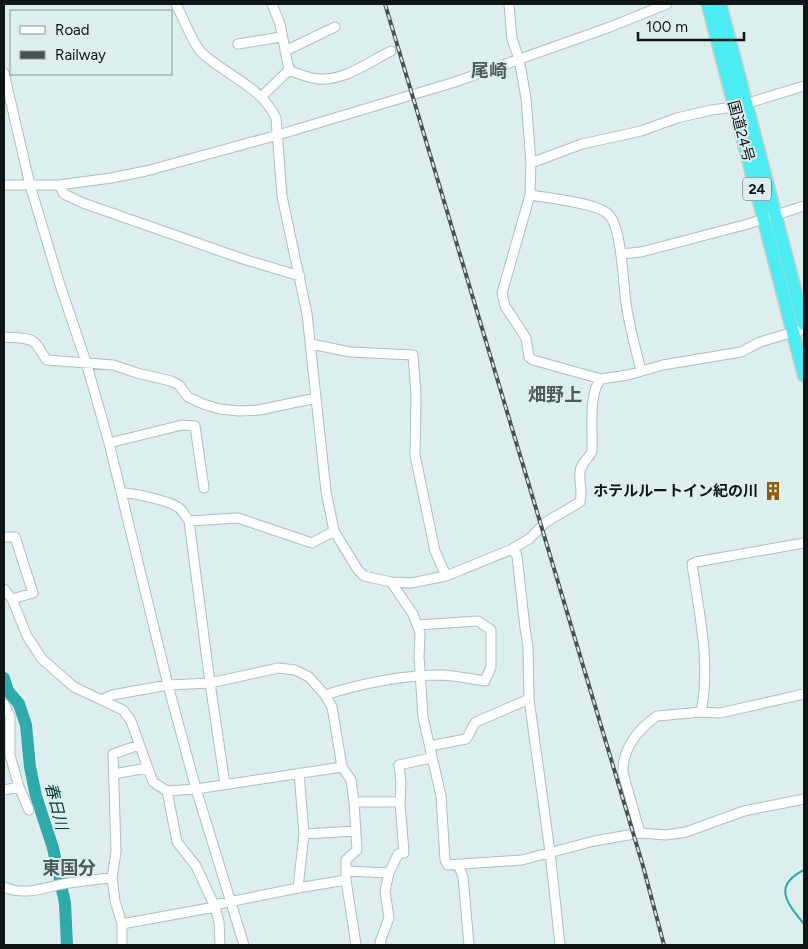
<svg xmlns="http://www.w3.org/2000/svg" width="808" height="949" viewBox="0 0 808 949" font-family="Figtree,'Noto Sans JP',sans-serif">
  <style>
    .lines { fill: none; stroke-linecap: round; stroke-linejoin: round }
    .stream { stroke: #30a9ad; stroke-width: 2 }
    .river { stroke: #30a9ad; stroke-width: 12 }
    .minor-casing { stroke: #adbfbf; stroke-width: 11 }
    .highway-casing { stroke: #cacccc; stroke-width: 15 }
    .minor { stroke: #fff; stroke-width: 9 }
    .highway { stroke: #4bedf2; stroke-width: 12 }
    .rail-casing { stroke: #485151; stroke-width: 4 }
    .rail { stroke: #dceeee; stroke-width: 2; stroke-dasharray: 5.5; stroke-linecap: butt }
    .labels { text-anchor: middle; stroke-width: 4; stroke-linejoin: round; paint-order: stroke }
    .shield { fill: #dceeee; stroke: #4c5656; stroke-width: 1 }
    .shield-label { font-size: 14px; font-weight: bold; fill: #0f1515 }
    .street-label { font-size: 15px; fill: #0f1515; stroke: #dceeee }
    .poi-label { font-size: 15px; font-weight: bold; fill: #0f1515; stroke: #dceeee; text-anchor: end }
    .water-label { font-size: 16px; font-style: italic; fill: #003638; stroke: #dceeee }
    .quarter-label { font-size: 18px; font-weight: bold; fill: #4b5a5b; stroke: #dceeee }
  </style>
  <rect width="100%" height="100%" fill="#dceeee"/>
  <g class="lines">
    <path class="stream" d="M 804,870 C 772,886 787,903 804,924"/>
    <path class="river" d="M 4,678 L 8,691 L 19,704 L 26,725 L 30,767 L 36,796 L 53,848 L 65,903 L 67,945"/>
    <g class="minor-casing">
      <path id="minor" d="M 176,4 C 182,16 193,43 201,52 C 225,75 261,86 276,118 L 282,196 L 307,314 L 326,491 L 334,531 L 358,570 L 364,576 L 391,582 L 411,583 L 446,576 L 510,550 L 529,539 L 546,522 L 580,502 C 583,492 579,483 580,473 C 580,463 589,459 592,451 C 593,433 588,392 601,379
        M 509,4 L 512,39 L 519,59 L 526,98 L 531,163 L 530,195 L 502,293 L 505,306 L 526,338 L 529,357 L 533,360 L 601,379 L 628,375 L 663,365 L 741,352 L 760,342 L 804,329
        M 238,44 L 281,37
        M 285,51 L 335,27
        M 289,70 C 298,74 309,78 319,79 C 344,81 369,62 391,51
        M 4,73 L 30,185 L 60,285 L 86,362 L 109,443 L 168,685 L 196,789 L 244,945
        M 262,96 L 289,70 L 280,24 L 272,4
        M 531,163 L 582,144 L 641,131 L 677,118 L 711,110 L 735,107 L 804,86
        M 4,185 L 59,185 L 111,178 L 146,171 L 278,135 L 455,82 L 610,27 L 667,4
        M 59,185 L 64,194 L 83,203 L 243,259 L 300,276
        M 530,195 C 548,198 597,203 608,214 C 622,226 623,284 626,303 C 629,326 636,349 641,371
        M 621,254 L 641,252 L 748,224 L 804,206
        M 4,337 C 13,338 28,336 35,343 C 40,348 42,355 47,360 L 113,365 L 137,373 L 171,381 L 179,385 L 188,397 L 203,404 L 220,409 L 239,411 L 259,410 L 316,398
        M 311,344 L 350,352 L 413,355 L 416,395 L 415,455 L 435,551 L 446,576
        M 109,443 L 182,425 L 195,426 L 204,488
        M 121,493 C 131,492 171,501 179,508 C 183,511 186,517 189,521 L 210,683 L 225,784
        M 189,521 L 238,518 L 312,543 L 334,531
        M 4,537 L 15,537 L 33,593 L 12,599
        M 510,550 L 515,552 L 517,556 L 525,628 L 528,646 L 529,699 L 550,852 L 560,945
        M 391,582 L 413,614 L 420,633 L 419,657 L 423,717 L 441,796 L 445,860 L 448,865 L 522,860 L 594,841 L 640,833 L 666,835 L 686,832 L 744,811 L 804,799
        M 4,589 L 12,599 L 27,636 L 42,659 L 74,687 L 123,710 L 131,721 L 153,782 L 167,791 L 196,789 L 342,767
        M 325,695 C 363,683 403,675 443,675 C 457,676 471,679 485,681 L 491,667 L 491,630 L 478,621 L 417,625
        M 103,699 L 112,695 L 168,685 L 210,683 L 278,668 L 295,670 L 309,677 L 325,695 L 332,707 L 342,767 L 351,780 L 354,802 L 400,802
        M 4,704 L 10,716 L 10,755 L 19,787 L 29,810
        M 701,712 C 711,663 699,613 692,564 L 696,562 L 804,543
        M 430,746 L 466,739 C 471,733 471,727 476,722 L 529,699
        M 114,774 L 147,768
        M 4,790 L 19,787
        M 167,791 L 177,842 L 196,866 L 215,907 L 219,922 L 220,945
        M 354,802 L 357,850 L 346,860 L 346,880 L 356,945
        M 640,833 L 623,773 C 622,749 638,729 657,716 L 701,712 L 720,713 L 804,694
        M 304,834 L 356,831
        M 458,864 L 463,877 L 469,945
        M 346,871 L 389,873
        M 4,887 C 26,897 47,886 69,883 C 83,881 98,879 112,878
        M 298,888 L 346,880
        M 214,905 L 298,888 L 304,834 L 299,773
        M 122,924 L 215,907
        M 122,945 L 122,924 L 115,901 L 112,878 L 116,852 L 113,754 L 139,745
        M 381,945 L 380,942 L 389,918 L 385,891 L 389,873 L 398,854 L 404,853 L 400,802 L 401,782 L 399,765 L 431,758"/>
    </g>
    <g class="highway-casing">
      <path id="highway" d="M 708,4 L 804,375
        M 720,4 L 804,324"/>
    </g>
    <use href="#minor" class="minor"/>
    <use href="#highway" class="highway"/>
    <g class="rail-casing">
      <path id="rail" d="M 385,4 L 643,866 L 664,945"/>
    </g>
    <use href="#rail" class="rail"/>
  </g>
  <defs>
    <g id="building-bare" transform="scale(1.5)"><path d="M-4-6H4V6H1V3H-1V6H-4ZM-2.5-4.3h1.7v1.8h-1.7ZM.8-4.3h1.7v1.8H.8ZM-2.5-1h1.7V.8h-1.7ZM.8-1h1.7V.8H.8Z" fill="#8d5d05" stroke="#dceeee" stroke-width="2.5" paint-order="stroke"/></g>
  </defs>
  <g fill-rule="evenodd">
    <use href="#building-bare" x="773" y="491"/>
  </g>
  <g class="labels">
    <rect class="shield" x="743" y="177.5" width="28" height="23" rx="4"/>
    <g class="shield-label">
      <text x="757" y="194">24</text>
    </g>
    <g class="street-label">
      <text transform="translate(741 131) rotate(75)" y="5">国道24号</text>
    </g>
    <g class="poi-label">
      <text x="758" y="496">ホテルルートイン紀の川</text>
    </g>
    <g class="water-label">
      <text transform="translate(57 806) rotate(76)" y="6">春日川</text>
    </g>
    <g class="quarter-label">
      <text x="489" y="77">尾崎</text>
      <text x="555" y="401">畑野上</text>
      <text x="69" y="874">東国分</text>
    </g>
  </g>
  <rect width="808" height="949" fill="none" stroke="#0f1515" stroke-width="10"/>
  <rect x="10" y="10" width="162" height="65" fill="#dceeee" stroke="#8a9797"/>
  <rect x="20" y="26" width="25" height="8" fill="#ffffff" stroke="#8a9797"/>
  <text x="55" y="35" font-size="15" fill="#0f1515">Road</text>
  <rect x="20" y="51" width="25" height="8" fill="#485151" stroke="#8a9797"/>
  <text x="55" y="60" font-size="15" fill="#0f1515">Railway</text>
  <path d="M638 32v8h106v-8" fill="none" stroke="#0f1515" stroke-width="2.5"/>
  <text x="646" y="32" font-size="15" fill="#0f1515" stroke="#dceeee" stroke-width="4" paint-order="stroke">100 m</text>
</svg>
